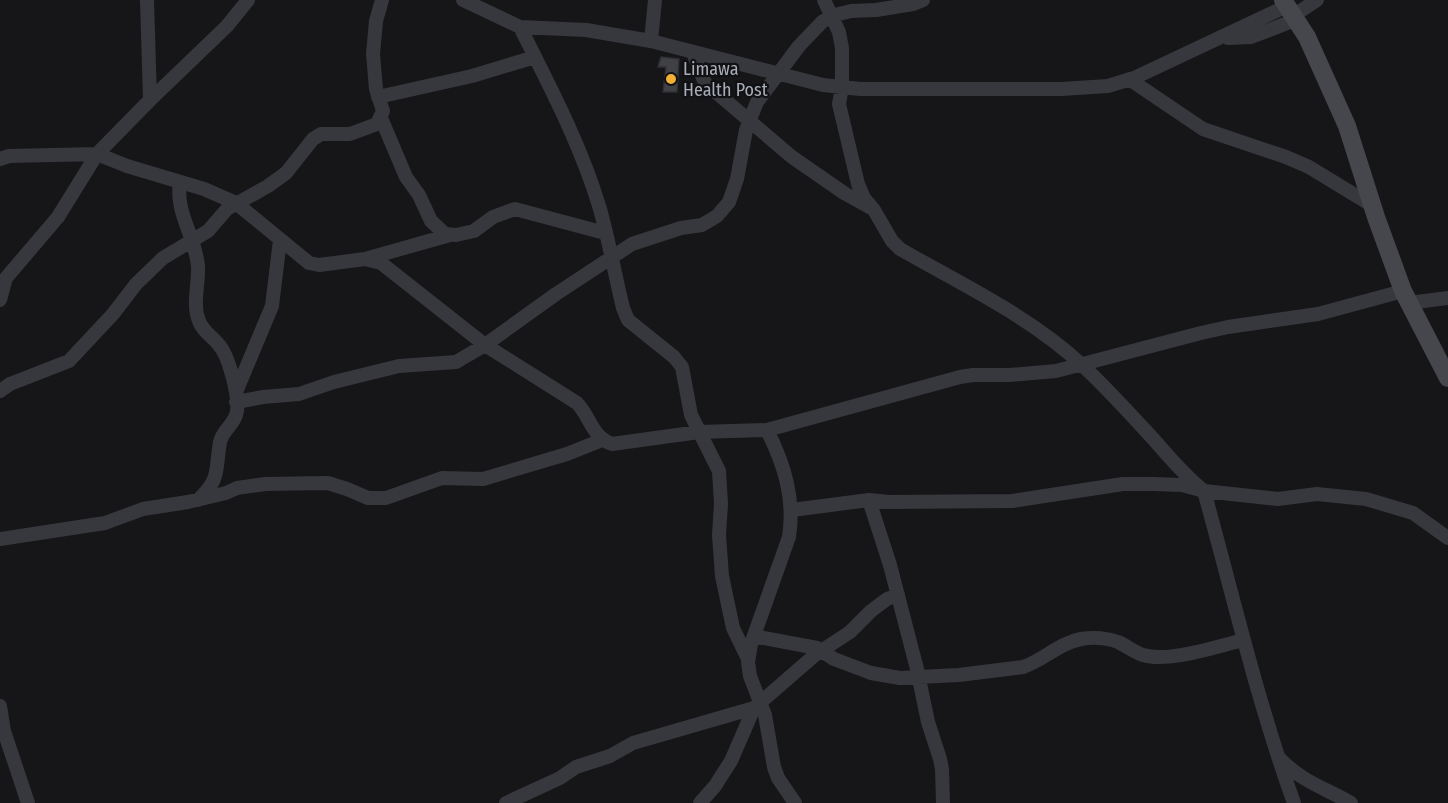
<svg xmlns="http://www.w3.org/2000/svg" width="1448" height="803" viewBox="0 0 1448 803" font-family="'Fira Sans Condensed',sans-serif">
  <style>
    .building { fill: #404145; stroke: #303034; stroke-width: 1.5 }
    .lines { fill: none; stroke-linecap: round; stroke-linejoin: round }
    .street { stroke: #37383d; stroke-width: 14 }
    .secondary { stroke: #45474d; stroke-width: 18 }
    .poi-dot { fill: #f2b134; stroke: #111113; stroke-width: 2 }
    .labels { text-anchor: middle; stroke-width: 4.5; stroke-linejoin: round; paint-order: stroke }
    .poi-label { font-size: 18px; fill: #a8adb8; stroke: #111113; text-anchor: start }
  </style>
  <rect width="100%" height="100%" fill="#161618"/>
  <path class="building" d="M 661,57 L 679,59 L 677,92 L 663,92 L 666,67 L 658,67 Z"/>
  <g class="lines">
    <path class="street" d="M 147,0 L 150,100
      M 463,0 L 520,27 L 586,30 L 651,41 L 823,85 L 860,89 L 1061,89 L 1108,86 L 1134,78 L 1287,6
      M 824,0 L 839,32 L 842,48 L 842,87 L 839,104 L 858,184 L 864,198 L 874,210 L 892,241 L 900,249 C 961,284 1031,317 1082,365 C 1108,389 1132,416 1156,442 C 1171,459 1185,476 1204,491 C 1233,595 1257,701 1294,803
      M 1293,16 L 1317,0
      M 520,27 C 549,85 581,145 600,209 C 609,241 615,275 623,308 L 628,320 L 674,357 L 682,367 L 691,415 L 719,471 L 721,504 L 719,535 L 722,576 L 733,628 L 748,659
      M 1228,38 L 1251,37 L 1295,20
      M 651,41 L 655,0
      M 693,53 L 705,83 L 792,157 L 844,193 L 871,208
      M 1129,79 L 1203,129 L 1286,157 L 1309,167 L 1373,206
      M 378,97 L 472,76 L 535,57
      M 381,118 L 406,177 L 419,195 L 431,221 L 445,234 L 456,235 L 474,231 L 493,217 L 515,209 L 605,233
      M 0,159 L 9,156 L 97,154 L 127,166 L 204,189 L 236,203 L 309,263 L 319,265 L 365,259 L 381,263 L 485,345 L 577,403 C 591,418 592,437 612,444 L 699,432 L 767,430 L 960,377 L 973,375 L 1009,375 L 1056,371 L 1201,333 L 1228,327 L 1318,314 L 1403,291
      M 180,182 C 175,213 195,235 198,266 C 199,284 192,304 199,321 C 203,332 212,336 219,345 C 229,356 239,396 237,411 C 235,425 223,429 220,442 C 215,471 221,478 198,500
      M 365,259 L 450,235
      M 0,300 L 6,278 L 58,217 L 97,154 L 150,100 L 227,26 L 248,0
      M 1409,303 L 1448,298
      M 0,391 L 10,384 L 69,361 L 113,314 L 136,284 L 163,258 L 208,231 L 227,209 L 268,186 L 286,173 L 313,139 L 321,134 L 350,134 L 377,124 L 383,111 L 376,89 L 373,54 L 376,21 L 382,0
      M 236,392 L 272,306 L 280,240
      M 236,402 L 263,397 L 299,394 L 334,382 L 399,366 L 456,362 L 485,345 L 556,294 L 632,244 L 681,228 L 702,225 L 717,216 L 729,202 L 737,179 L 746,130 L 757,102 L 799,46 L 822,22 L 831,16 L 851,11 L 876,10 L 913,4 L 923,0
      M 767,430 C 784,464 795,498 789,537 L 751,644 L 748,662 L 750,676 L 765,715 L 774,767 L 778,778 L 795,803
      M 869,500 L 890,565 L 917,669 L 928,722 L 940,759 L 942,769 L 943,803
      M 792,510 L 869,500 L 890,502 L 1012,501 L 1123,484 L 1152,484 L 1182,485 L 1204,491 L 1278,499 L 1317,494 L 1366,499 L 1413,513 L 1448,538
      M 0,539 L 105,523 L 143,509 L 188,502 L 226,493 L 237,488 L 265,484 L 328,483 L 347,489 L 368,498 L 386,498 L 442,478 L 483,479 L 567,454 L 602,440
      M 754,636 L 817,648 L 834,659 L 871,673 L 900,678 L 959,675 L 1023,667 C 1044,660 1059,643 1081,639 C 1093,637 1107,638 1118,642 C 1127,646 1134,652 1143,655 C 1169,663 1217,646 1244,640
      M 0,706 L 4,731 L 28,803
      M 1280,759 C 1304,783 1323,787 1351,803
      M 506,803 L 560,778 L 576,767 L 610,756 L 633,743 L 754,708
      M 700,803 L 715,786 L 731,761 L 754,708 L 815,655 L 850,632 L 871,611 L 887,599 L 898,595"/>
    <path class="secondary" d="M 1283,0 L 1307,37 L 1347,126 L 1376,217 L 1403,291 L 1448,378"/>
  </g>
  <circle class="poi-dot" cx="671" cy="79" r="6"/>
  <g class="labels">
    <g class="poi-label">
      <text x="683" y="75">Limawa<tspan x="683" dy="21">Health Post</tspan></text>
    </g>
  </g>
</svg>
